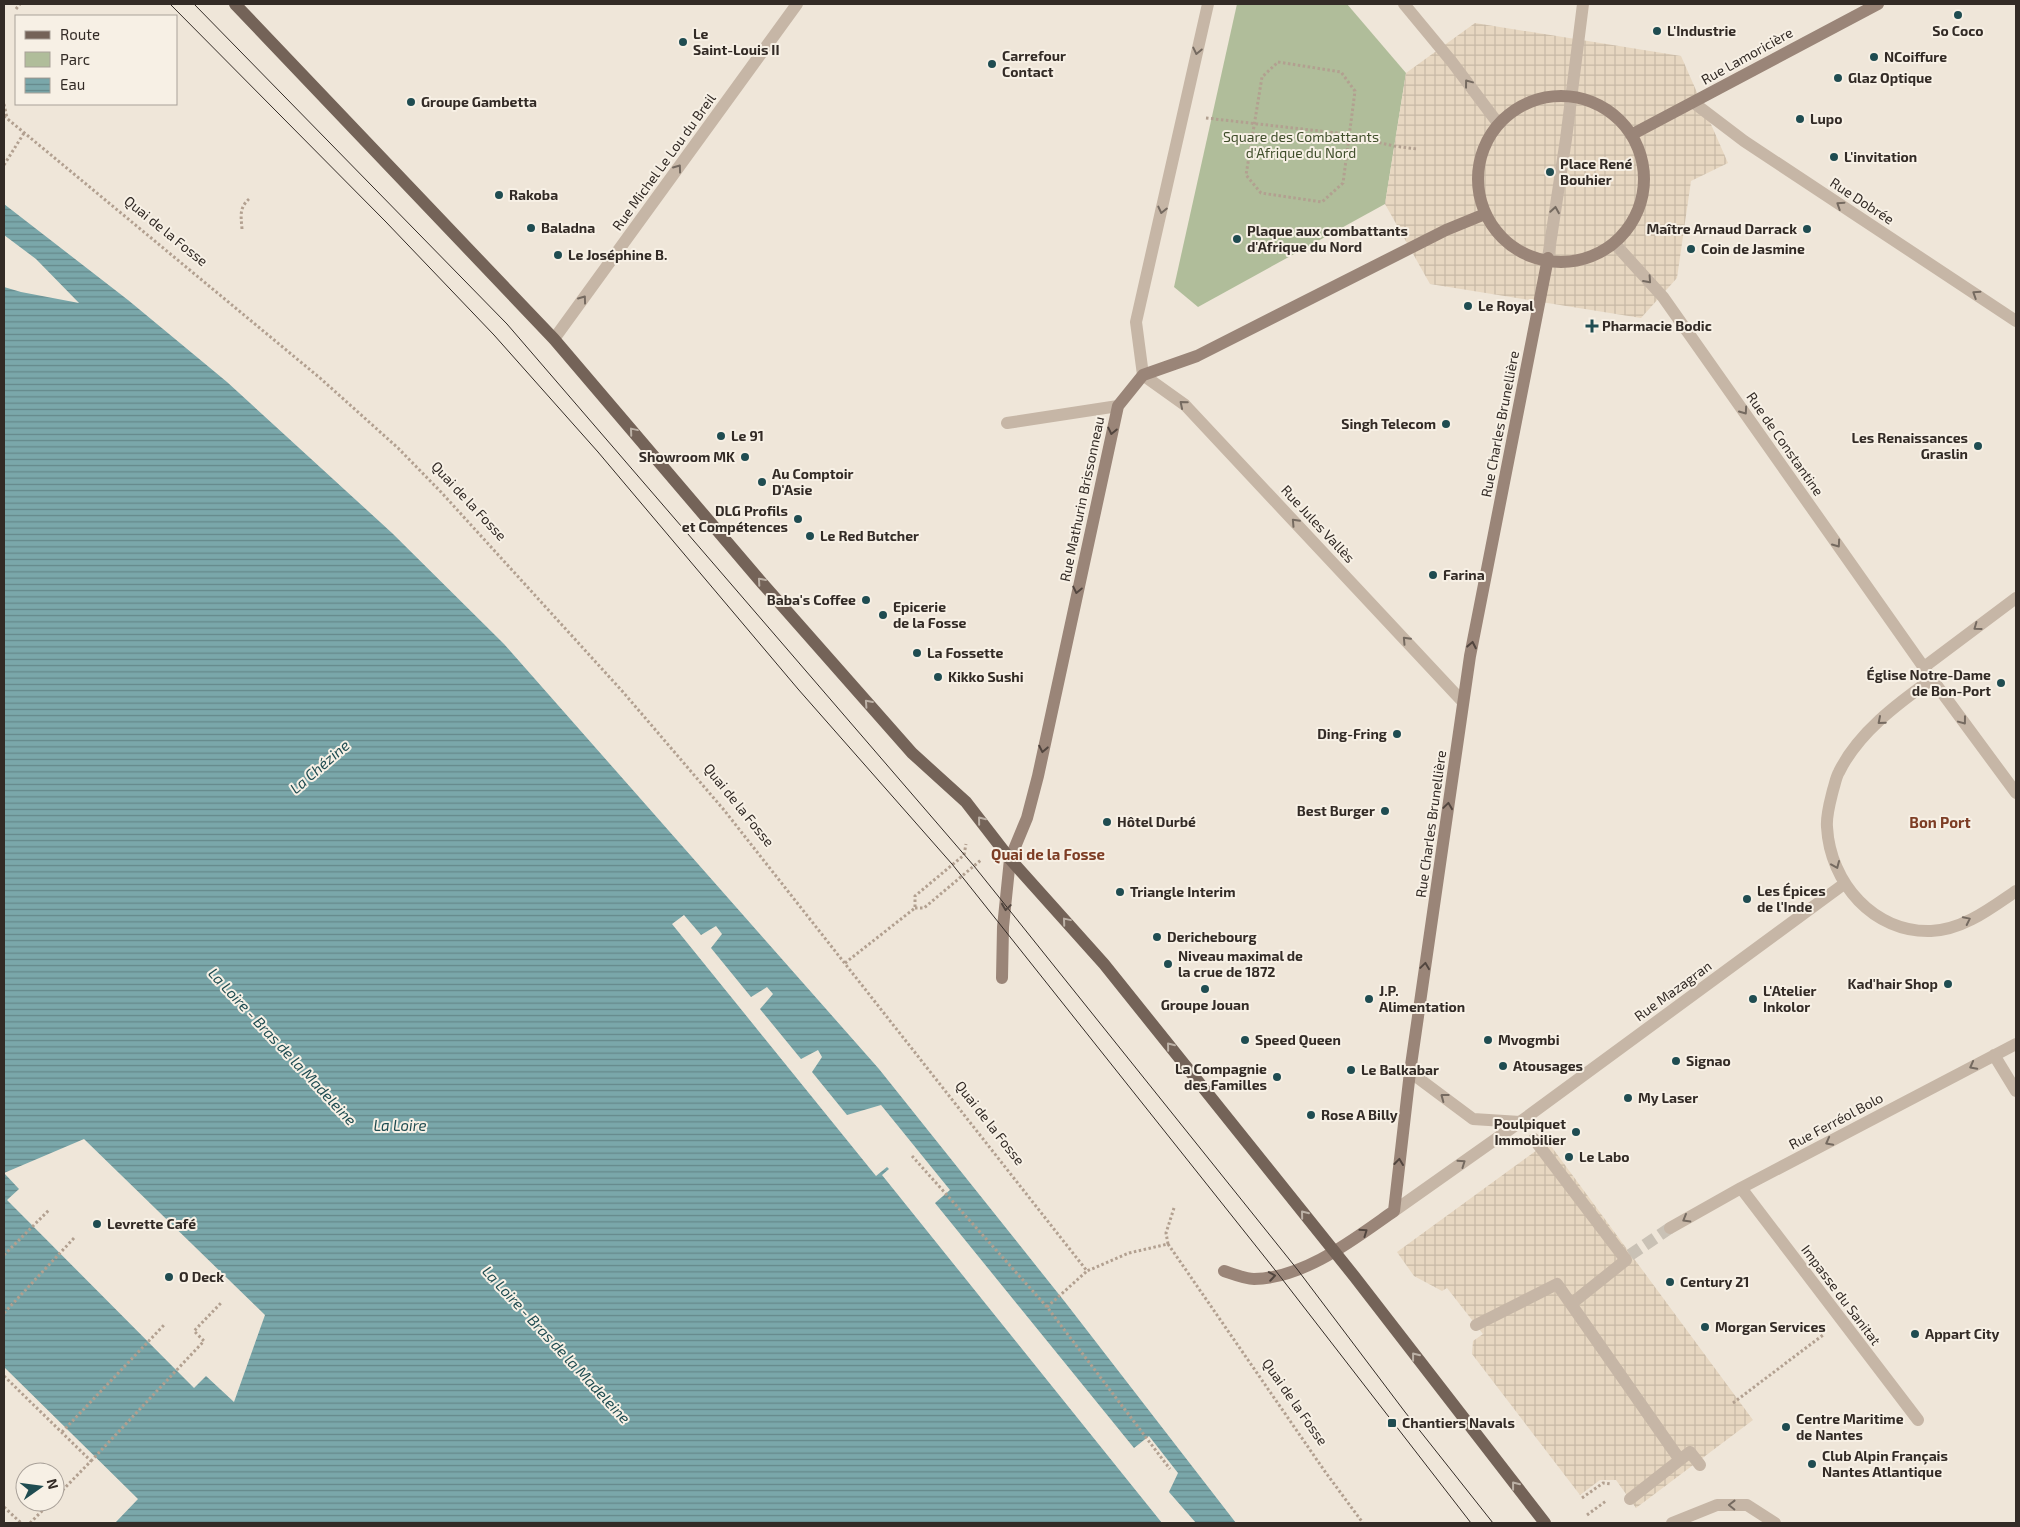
<svg xmlns="http://www.w3.org/2000/svg" width="2020" height="1527" viewBox="0 0 2020 1527" font-family="'Exo 2',sans-serif">
  <style>
    .park { fill: #b0bd9a }
    .plaza { fill: url(#plaza-grid) }
    .water { fill: url(#water-rules) }
    .pier { fill: #efe6d9 }
    .lines { fill: none; stroke-linecap: round; stroke-linejoin: round }
    .minor-tunnel { stroke: #c9c1b5; stroke-width: 12; stroke-dasharray: 12 6; stroke-linecap: butt }
    .path { stroke: #b2a090; stroke-width: 3; stroke-dasharray: 2.5 2.5; stroke-linecap: butt }
    .service { stroke: #c6b6a6; stroke-width: 12 }
    .pedestrian { stroke: #c6b6a6; stroke-width: 12 }
    .minor { stroke: #c6b6a6; stroke-width: 12 }
    .tertiary { stroke: #c6b6a6; stroke-width: 12 }
    .secondary { stroke: #9a8578; stroke-width: 12 }
    .primary { stroke: #746358; stroke-width: 12 }
    .tram { stroke: #332b26; stroke-width: 1 }
    .oneway { stroke: #756a60 }
    .oneway2 { stroke: #bcb1a6 }
    .oneway3 { stroke: #52463f }
    .poi-dot { fill: #1f4c51; stroke: #f7f0e5; stroke-width: 2 }
    .labels { text-anchor: middle; stroke-width: 4; stroke-linejoin: round; paint-order: stroke }
    .poi-label { font-size: 14px; font-weight: bold; fill: #332b26; stroke: #f7f0e5; text-anchor: start }
    .street-label { font-size: 14px; fill: #332b26; stroke: #f7f0e5 }
    .park-label { font-size: 14px; fill: #414f2c; stroke: #f7f0e5 }
    .water-label { font-size: 15px; font-style: italic; fill: #1f4c51; stroke: #f7f0e5 }
    .neighbourhood-label { font-size: 15px; font-weight: bold; fill: #7d3d25; stroke: #f7f0e5 }
  </style>
  <defs>
    <pattern id="plaza-grid" width="8" height="8" patternUnits="userSpaceOnUse" patternTransform="scale(1.25)"><rect width="8" height="8" fill="#e7d7c1"/><path d="M0 4h8M4 0v8" fill="none" stroke="#c7b9a6"/></pattern>
    <pattern id="water-rules" width="6" height="5" patternUnits="userSpaceOnUse" patternTransform="scale(1.25)"><rect width="6" height="5" fill="#7aa7aa"/><path d="M0 2.5h6" fill="none" stroke="#65888a"/></pattern>
  </defs>
  <rect width="100%" height="100%" fill="#efe6d9"/>
  <path class="park" d="M 1237,4 L 1347,4 L 1406,73 L 1385,204 L 1198,307 L 1174,287 Z"/>
  <path class="plaza" d="M 1475,23 L 1681,56 L 1728,163 L 1691,181 L 1677,278 L 1641,318 L 1430,284 L 1385,204 L 1406,73 Z
    M 1548,1142 L 1753,1420 L 1636,1508 L 1616,1480 L 1600,1480 L 1580,1495 L 1472,1354 L 1473,1341 L 1483,1334 L 1447,1288 L 1442,1291 L 1414,1276 L 1397,1252 Z"/>
  <path class="water" d="M 4,204 L 128,300 L 227,382 L 392,533 L 504,644 L 879,1069 L 1065,1302 L 1236,1523 L 115,1523 L 138,1499 L 4,1367 L 4,287 L 21,292 L 79,303 L 36,259 L 4,235 Z"/>
  <path class="pier" d="M 684,915 L 701,935 L 716,926 L 722,934 L 711,948 L 751,997 L 767,987 L 773,994 L 760,1009 L 801,1059 L 818,1050 L 822,1057 L 812,1072 L 847,1115 L 881,1105 L 950,1190 L 935,1203 L 1134,1448 L 1149,1436 L 1178,1473 L 1169,1492 L 1196,1523 L 1162,1523 L 882,1175 L 889,1169 L 887,1167 L 876,1176 L 672,924 Z
    M 84,1139 L 265,1315 L 234,1402 L 206,1376 L 194,1388 L 7,1200 L 19,1189 L 4,1173 Z"/>
  <g class="lines">
    <path class="minor-tunnel" d="M 1630,1255 L 1670,1228"/>
    <path class="path" d="M 16,9 L 20,4
      M 1278,62 L 1341,72 L 1355,91 L 1343,183 L 1322,202 L 1261,193 L 1246,175 L 1262,77 Z
      M 4,104 L 7,118
      M 4,116 L 320,378 L 398,448 L 441,492 L 623,692 L 724,810 L 1087,1271 L 1129,1253 L 1168,1244 L 1326,1473 L 1363,1523
      M 1206,118 L 1337,133 L 1394,146 L 1417,149
      M 4,165 L 24,133
      M 242,229 C 241,216 239,208 249,199
      M 915,908 L 924,908 L 981,860
      M 845,963 L 915,908 L 915,896 L 964,855 L 966,844
      M 912,1156 L 1047,1307 L 1170,1469
      M 1168,1244 L 1166,1233 L 1174,1208
      M 4,1255 L 49,1210
      M 1047,1307 L 1087,1271
      M 4,1313 L 75,1237
      M 4,1376 L 91,1461 L 55,1498
      M 1733,1403 L 1823,1335
      M 62,1432 L 165,1324
      M 91,1461 L 204,1341 L 194,1331 L 221,1303
      M 1582,1498 L 1603,1483 L 1611,1484
      M 4,1507 L 21,1523
      M 1587,1515 L 1606,1501
      M 30,1523 L 51,1502"/>
    <path class="service" d="M 1007,423 L 1118,406"/>
    <path class="pedestrian" d="M 1534,1139 L 1626,1260 L 1571,1304
      M 1476,1325 L 1557,1284 L 1680,1460
      M 1630,1499 L 1690,1452 L 1700,1465"/>
    <path class="minor" d="M 1208,4 L 1136,322 L 1143,375 L 1185,405 L 1463,702
      M 1404,4 L 1452,62 L 1497,122
      M 1694,103 L 1744,141 L 2016,321
      M 1615,244 L 1663,297 L 1932,679 L 2016,793
      M 554,339 L 797,4
      M 1924,667 L 2016,598
      M 1932,679 C 1897,704 1858,733 1839,772 C 1836,777 1835,784 1833,790 C 1830,802 1826,815 1827,827 C 1830,883 1874,933 1931,931 C 1963,930 1991,908 2016,891
      M 1994,1055 L 2016,1091
      M 1410,1072 L 1473,1119 L 1520,1122
      M 1741,1188 L 1918,1420
      M 1394,1211 L 1520,1122 L 1844,884
      M 1670,1228 L 1741,1188 L 2016,1044
      M 1672,1523 L 1717,1505 L 1747,1505 L 1775,1523"/>
    <path class="tertiary" d="M 1548,258 L 1566,139 L 1583,4"/>
    <path class="secondary" d="M1478 179a83 83 0 1 1 166 0a83 83 0 1 1-166 0Z
      M 1631,135 L 1878,4
      M 1002,978 L 1003,927 L 1010,859 L 1027,818 L 1038,776 L 1118,406 L 1143,375 L 1197,356 L 1446,230 L 1485,214
      M 1224,1271 C 1233,1274 1245,1279 1254,1279 C 1305,1278 1354,1239 1394,1211 L 1410,1072 L 1470,656 L 1548,258"/>
    <path class="primary" d="M 235,4 L 554,339 L 762,583 L 912,753 L 966,802 L 1010,859 L 1104,964 L 1354,1276 L 1545,1523"/>
    <path class="tram" d="M 170,4 L 386,222 L 494,335 L 598,452 L 798,689 L 952,864 L 1279,1275 L 1471,1523
      M 194,4 L 507,324 L 974,866 L 1297,1269 L 1405,1412 L 1493,1523"/>
  </g>
  <defs><path id="oneway-chevron" d="M-2-3.5L2.5 0L-2 3.5" fill="none" stroke-width="1.6" stroke-linecap="round" stroke-linejoin="round" transform="scale(1.25)"/></defs>
  <g class="oneway">
    <use href="#oneway-chevron" transform="translate(1197 51) rotate(102)"/>
    <use href="#oneway-chevron" transform="translate(1468 83) rotate(-127)"/>
    <use href="#oneway-chevron" transform="translate(678 168) rotate(-54)"/>
    <use href="#oneway-chevron" transform="translate(1840 205) rotate(-147)"/>
    <use href="#oneway-chevron" transform="translate(1162 210) rotate(103)"/>
    <use href="#oneway-chevron" transform="translate(1555 210) rotate(-81)"/>
    <use href="#oneway-chevron" transform="translate(1648 280) rotate(48)"/>
    <use href="#oneway-chevron" transform="translate(1976 294) rotate(-147)"/>
    <use href="#oneway-chevron" transform="translate(583 299) rotate(-54)"/>
    <use href="#oneway-chevron" transform="translate(1183 404) rotate(-140)"/>
    <use href="#oneway-chevron" transform="translate(1744 411) rotate(55)"/>
    <use href="#oneway-chevron" transform="translate(1295 522) rotate(-133)"/>
    <use href="#oneway-chevron" transform="translate(1837 544) rotate(55)"/>
    <use href="#oneway-chevron" transform="translate(1977 627) rotate(144)"/>
    <use href="#oneway-chevron" transform="translate(1406 640) rotate(-133)"/>
    <use href="#oneway-chevron" transform="translate(1881 721) rotate(139)"/>
    <use href="#oneway-chevron" transform="translate(1963 721) rotate(53)"/>
    <use href="#oneway-chevron" transform="translate(1836 865) rotate(67)"/>
    <use href="#oneway-chevron" transform="translate(1967 920) rotate(-26)"/>
    <use href="#oneway-chevron" transform="translate(1973 1066) rotate(152)"/>
    <use href="#oneway-chevron" transform="translate(1444 1097) rotate(-143)"/>
    <use href="#oneway-chevron" transform="translate(1829 1142) rotate(152)"/>
    <use href="#oneway-chevron" transform="translate(1462 1163) rotate(-35)"/>
    <use href="#oneway-chevron" transform="translate(1686 1219) rotate(150)"/>
    <use href="#oneway-chevron" transform="translate(1732 1505) rotate(-179)"/>
  </g>
  <g class="oneway2">
    <use href="#oneway-chevron" transform="translate(633 431) rotate(-130)"/>
    <use href="#oneway-chevron" transform="translate(761 581) rotate(-131)"/>
    <use href="#oneway-chevron" transform="translate(868 703) rotate(-132)"/>
    <use href="#oneway-chevron" transform="translate(981 820) rotate(-129)"/>
    <use href="#oneway-chevron" transform="translate(1066 921) rotate(-130)"/>
    <use href="#oneway-chevron" transform="translate(1170 1046) rotate(-129)"/>
    <use href="#oneway-chevron" transform="translate(1304 1214) rotate(-129)"/>
    <use href="#oneway-chevron" transform="translate(1415 1356) rotate(-128)"/>
    <use href="#oneway-chevron" transform="translate(1515 1485) rotate(-128)"/>
  </g>
  <g class="oneway3">
    <use href="#oneway-chevron" transform="translate(1112 431) rotate(102)"/>
    <use href="#oneway-chevron" transform="translate(1077 590) rotate(102)"/>
    <use href="#oneway-chevron" transform="translate(1472 645) rotate(-79)"/>
    <use href="#oneway-chevron" transform="translate(1043 749) rotate(101)"/>
    <use href="#oneway-chevron" transform="translate(1448 806) rotate(-82)"/>
    <use href="#oneway-chevron" transform="translate(1006 907) rotate(98)"/>
    <use href="#oneway-chevron" transform="translate(1425 966) rotate(-82)"/>
    <use href="#oneway-chevron" transform="translate(1399 1162) rotate(-83)"/>
    <use href="#oneway-chevron" transform="translate(1364 1232) rotate(-35)"/>
    <use href="#oneway-chevron" transform="translate(1272 1276) rotate(-9)"/>
  </g>
  <g class="poi-dot">
    <circle cx="1958" cy="15" r="5"/>
    <circle cx="1657" cy="31" r="5"/>
    <circle cx="683" cy="42" r="5"/>
    <circle cx="1874" cy="57" r="5"/>
    <circle cx="992" cy="64" r="5"/>
    <circle cx="1838" cy="78" r="5"/>
    <circle cx="411" cy="102" r="5"/>
    <circle cx="1800" cy="119" r="5"/>
    <circle cx="1834" cy="157" r="5"/>
    <circle cx="1550" cy="172" r="5"/>
    <circle cx="499" cy="195" r="5"/>
    <circle cx="531" cy="228" r="5"/>
    <circle cx="1807" cy="229" r="5"/>
    <circle cx="1237" cy="239" r="5"/>
    <circle cx="1691" cy="249" r="5"/>
    <circle cx="558" cy="255" r="5"/>
    <circle cx="1468" cy="306" r="5"/>
    <path d="M1589.5 318.5h5v5h5v5h-5v5h-5v-5h-5v-5h5z"/>
    <circle cx="1446" cy="424" r="5"/>
    <circle cx="721" cy="436" r="5"/>
    <circle cx="1978" cy="446" r="5"/>
    <circle cx="745" cy="457" r="5"/>
    <circle cx="762" cy="482" r="5"/>
    <circle cx="798" cy="519" r="5"/>
    <circle cx="810" cy="536" r="5"/>
    <circle cx="1433" cy="575" r="5"/>
    <circle cx="866" cy="600" r="5"/>
    <circle cx="883" cy="615" r="5"/>
    <circle cx="917" cy="653" r="5"/>
    <circle cx="938" cy="677" r="5"/>
    <circle cx="2001" cy="683" r="5"/>
    <circle cx="1397" cy="734" r="5"/>
    <circle cx="1385" cy="811" r="5"/>
    <circle cx="1107" cy="822" r="5"/>
    <circle cx="1120" cy="892" r="5"/>
    <circle cx="1747" cy="899" r="5"/>
    <circle cx="1157" cy="937" r="5"/>
    <circle cx="1168" cy="964" r="5"/>
    <circle cx="1948" cy="984" r="5"/>
    <circle cx="1205" cy="989" r="5"/>
    <circle cx="1369" cy="999" r="5"/>
    <circle cx="1753" cy="999" r="5"/>
    <circle cx="1245" cy="1040" r="5"/>
    <circle cx="1488" cy="1040" r="5"/>
    <circle cx="1676" cy="1061" r="5"/>
    <circle cx="1503" cy="1066" r="5"/>
    <circle cx="1351" cy="1070" r="5"/>
    <circle cx="1277" cy="1077" r="5"/>
    <circle cx="1628" cy="1098" r="5"/>
    <circle cx="1311" cy="1115" r="5"/>
    <circle cx="1576" cy="1132" r="5"/>
    <circle cx="1569" cy="1157" r="5"/>
    <circle cx="97" cy="1224" r="5"/>
    <circle cx="169" cy="1277" r="5"/>
    <circle cx="1670" cy="1282" r="5"/>
    <circle cx="1705" cy="1327" r="5"/>
    <circle cx="1915" cy="1334" r="5"/>
    <rect x="1387" y="1418" width="10" height="10" rx="2.5"/>
    <circle cx="1786" cy="1427" r="5"/>
    <circle cx="1812" cy="1464" r="5"/>
  </g>
  <g class="labels">
    <g class="poi-label">
      <text x="1667" y="36">L'Industrie</text>
      <text x="1958" y="36" text-anchor="middle">So Coco</text>
      <text x="693" y="39">Le<tspan x="693" dy="16">Saint-Louis II</tspan></text>
      <text x="1002" y="61">Carrefour<tspan x="1002" dy="16">Contact</tspan></text>
      <text x="1884" y="62">NCoiffure</text>
      <text x="1848" y="83">Glaz Optique</text>
      <text x="421" y="107">Groupe Gambetta</text>
      <text x="1810" y="124">Lupo</text>
      <text x="1844" y="162">L'invitation</text>
      <text x="1560" y="169">Place René<tspan x="1560" dy="16">Bouhier</tspan></text>
      <text x="509" y="200">Rakoba</text>
      <text x="541" y="233">Baladna</text>
      <text x="1797" y="234" text-anchor="end">Maître Arnaud Darrack</text>
      <text x="1247" y="236">Plaque aux combattants<tspan x="1247" dy="16">d'Afrique du Nord</tspan></text>
      <text x="1701" y="254">Coin de Jasmine</text>
      <text x="568" y="260">Le Joséphine B.</text>
      <text x="1478" y="311">Le Royal</text>
      <text x="1602" y="331">Pharmacie Bodic</text>
      <text x="1436" y="429" text-anchor="end">Singh Telecom</text>
      <text x="731" y="441">Le 91</text>
      <text x="1968" y="443" text-anchor="end">Les Renaissances<tspan x="1968" dy="16">Graslin</tspan></text>
      <text x="735" y="462" text-anchor="end">Showroom MK</text>
      <text x="772" y="479">Au Comptoir<tspan x="772" dy="16">D'Asie</tspan></text>
      <text x="788" y="516" text-anchor="end">DLG Profils<tspan x="788" dy="16">et Compétences</tspan></text>
      <text x="820" y="541">Le Red Butcher</text>
      <text x="1443" y="580">Farina</text>
      <text x="856" y="605" text-anchor="end">Baba's Coffee</text>
      <text x="893" y="612">Epicerie<tspan x="893" dy="16">de la Fosse</tspan></text>
      <text x="927" y="658">La Fossette</text>
      <text x="1991" y="680" text-anchor="end">Église Notre-Dame<tspan x="1991" dy="16">de Bon-Port</tspan></text>
      <text x="948" y="682">Kikko Sushi</text>
      <text x="1387" y="739" text-anchor="end">Ding-Fring</text>
      <text x="1375" y="816" text-anchor="end">Best Burger</text>
      <text x="1117" y="827">Hôtel Durbé</text>
      <text x="1757" y="896">Les Épices<tspan x="1757" dy="16">de l'Inde</tspan></text>
      <text x="1130" y="897">Triangle Interim</text>
      <text x="1167" y="942">Derichebourg</text>
      <text x="1178" y="961">Niveau maximal de<tspan x="1178" dy="16">la crue de 1872</tspan></text>
      <text x="1938" y="989" text-anchor="end">Kad'hair Shop</text>
      <text x="1379" y="996">J.P.<tspan x="1379" dy="16">Alimentation</tspan></text>
      <text x="1763" y="996">L'Atelier<tspan x="1763" dy="16">Inkolor</tspan></text>
      <text x="1205" y="1010" text-anchor="middle">Groupe Jouan</text>
      <text x="1255" y="1045">Speed Queen</text>
      <text x="1498" y="1045">Mvogmbi</text>
      <text x="1686" y="1066">Signao</text>
      <text x="1513" y="1071">Atousages</text>
      <text x="1267" y="1074" text-anchor="end">La Compagnie<tspan x="1267" dy="16">des Familles</tspan></text>
      <text x="1361" y="1075">Le Balkabar</text>
      <text x="1638" y="1103">My Laser</text>
      <text x="1321" y="1120">Rose A Billy</text>
      <text x="1566" y="1129" text-anchor="end">Poulpiquet<tspan x="1566" dy="16">Immobilier</tspan></text>
      <text x="1579" y="1162">Le Labo</text>
      <text x="107" y="1229">Levrette Café</text>
      <text x="179" y="1282">O Deck</text>
      <text x="1680" y="1287">Century 21</text>
      <text x="1715" y="1332">Morgan Services</text>
      <text x="1925" y="1339">Appart City</text>
      <text x="1796" y="1424">Centre Maritime<tspan x="1796" dy="16">de Nantes</tspan></text>
      <text x="1402" y="1428">Chantiers Navals</text>
      <text x="1822" y="1461">Club Alpin Français<tspan x="1822" dy="16">Nantes Atlantique</tspan></text>
    </g>
    <g class="street-label">
      <text transform="translate(1747 56) rotate(-29)" y="5">Rue Lamoricière</text>
      <text transform="translate(664 162) rotate(-54)" y="5">Rue Michel Le Lou du Breil</text>
      <text transform="translate(1862 201) rotate(33)" y="5">Rue Dobrée</text>
      <text transform="translate(166 231) rotate(39)" y="5">Quai de la Fosse</text>
      <text transform="translate(1500 424) rotate(-79)" y="5">Rue Charles Brunellière</text>
      <text transform="translate(1785 444) rotate(55)" y="5">Rue de Constantine</text>
      <text transform="translate(1082 499) rotate(-78)" y="5">Rue Mathurin Brissonneau</text>
      <text transform="translate(469 501) rotate(47)" y="5">Quai de la Fosse</text>
      <text transform="translate(1318 524) rotate(47)" y="5">Rue Jules Vallès</text>
      <text transform="translate(739 805) rotate(51)" y="5">Quai de la Fosse</text>
      <text transform="translate(1431 824) rotate(-82)" y="5">Rue Charles Brunellière</text>
      <text transform="translate(1673 991) rotate(-36)" y="5">Rue Mazagran</text>
      <text transform="translate(1836 1121) rotate(-28)" y="5">Rue Ferréol Bolo</text>
      <text transform="translate(990 1123) rotate(52)" y="5">Quai de la Fosse</text>
      <text transform="translate(1841 1295) rotate(53)" y="5">Impasse du Sanitat</text>
      <text transform="translate(1295 1402) rotate(55)" y="5">Quai de la Fosse</text>
    </g>
    <g class="park-label">
      <text x="1301" y="142">Square des Combattants<tspan x="1301" dy="16">d'Afrique du Nord</tspan></text>
    </g>
    <g class="water-label">
      <text transform="translate(320 767) rotate(-41)" y="5">La Chézine</text>
      <text transform="translate(282 1047) rotate(47)" y="5">La Loire - Bras de la Madeleine</text>
      <text x="400" y="1131">La Loire</text>
      <text transform="translate(556 1345) rotate(47)" y="5">La Loire - Bras de la Madeleine</text>
    </g>
    <g class="neighbourhood-label">
      <text x="1940" y="828">Bon Port</text>
      <text x="1048" y="860">Quai de la Fosse</text>
    </g>
  </g>
  <rect width="2020" height="1527" fill="none" stroke="#332b26" stroke-width="10"/>
  <rect x="15" y="15" width="162" height="90" fill="#f7f0e5" stroke="#a9a199"/>
  <rect x="25" y="31" width="25" height="8" fill="#746358" stroke="#a9a199"/>
  <text x="60" y="40" font-size="15" fill="#332b26">Route</text>
  <rect x="25" y="52" width="25" height="15" fill="#b0bd9a" stroke="#a9a199"/>
  <text x="60" y="65" font-size="15" fill="#332b26">Parc</text>
  <rect x="25" y="78" width="25" height="15" fill="url(#water-rules)" stroke="#a9a199"/>
  <text x="60" y="90" font-size="15" fill="#332b26">Eau</text>
  <g transform="translate(40 1487) rotate(76)"><circle r="24" fill="#f7f0e5" stroke="#a9a199"/>
  <path d="M0-4L9 19L0 12L-9 19Z" fill="#1f4c51"/>
  <text y="-8" font-size="14" font-weight="bold" text-anchor="middle" fill="#332b26">N</text>
  </g>
</svg>
